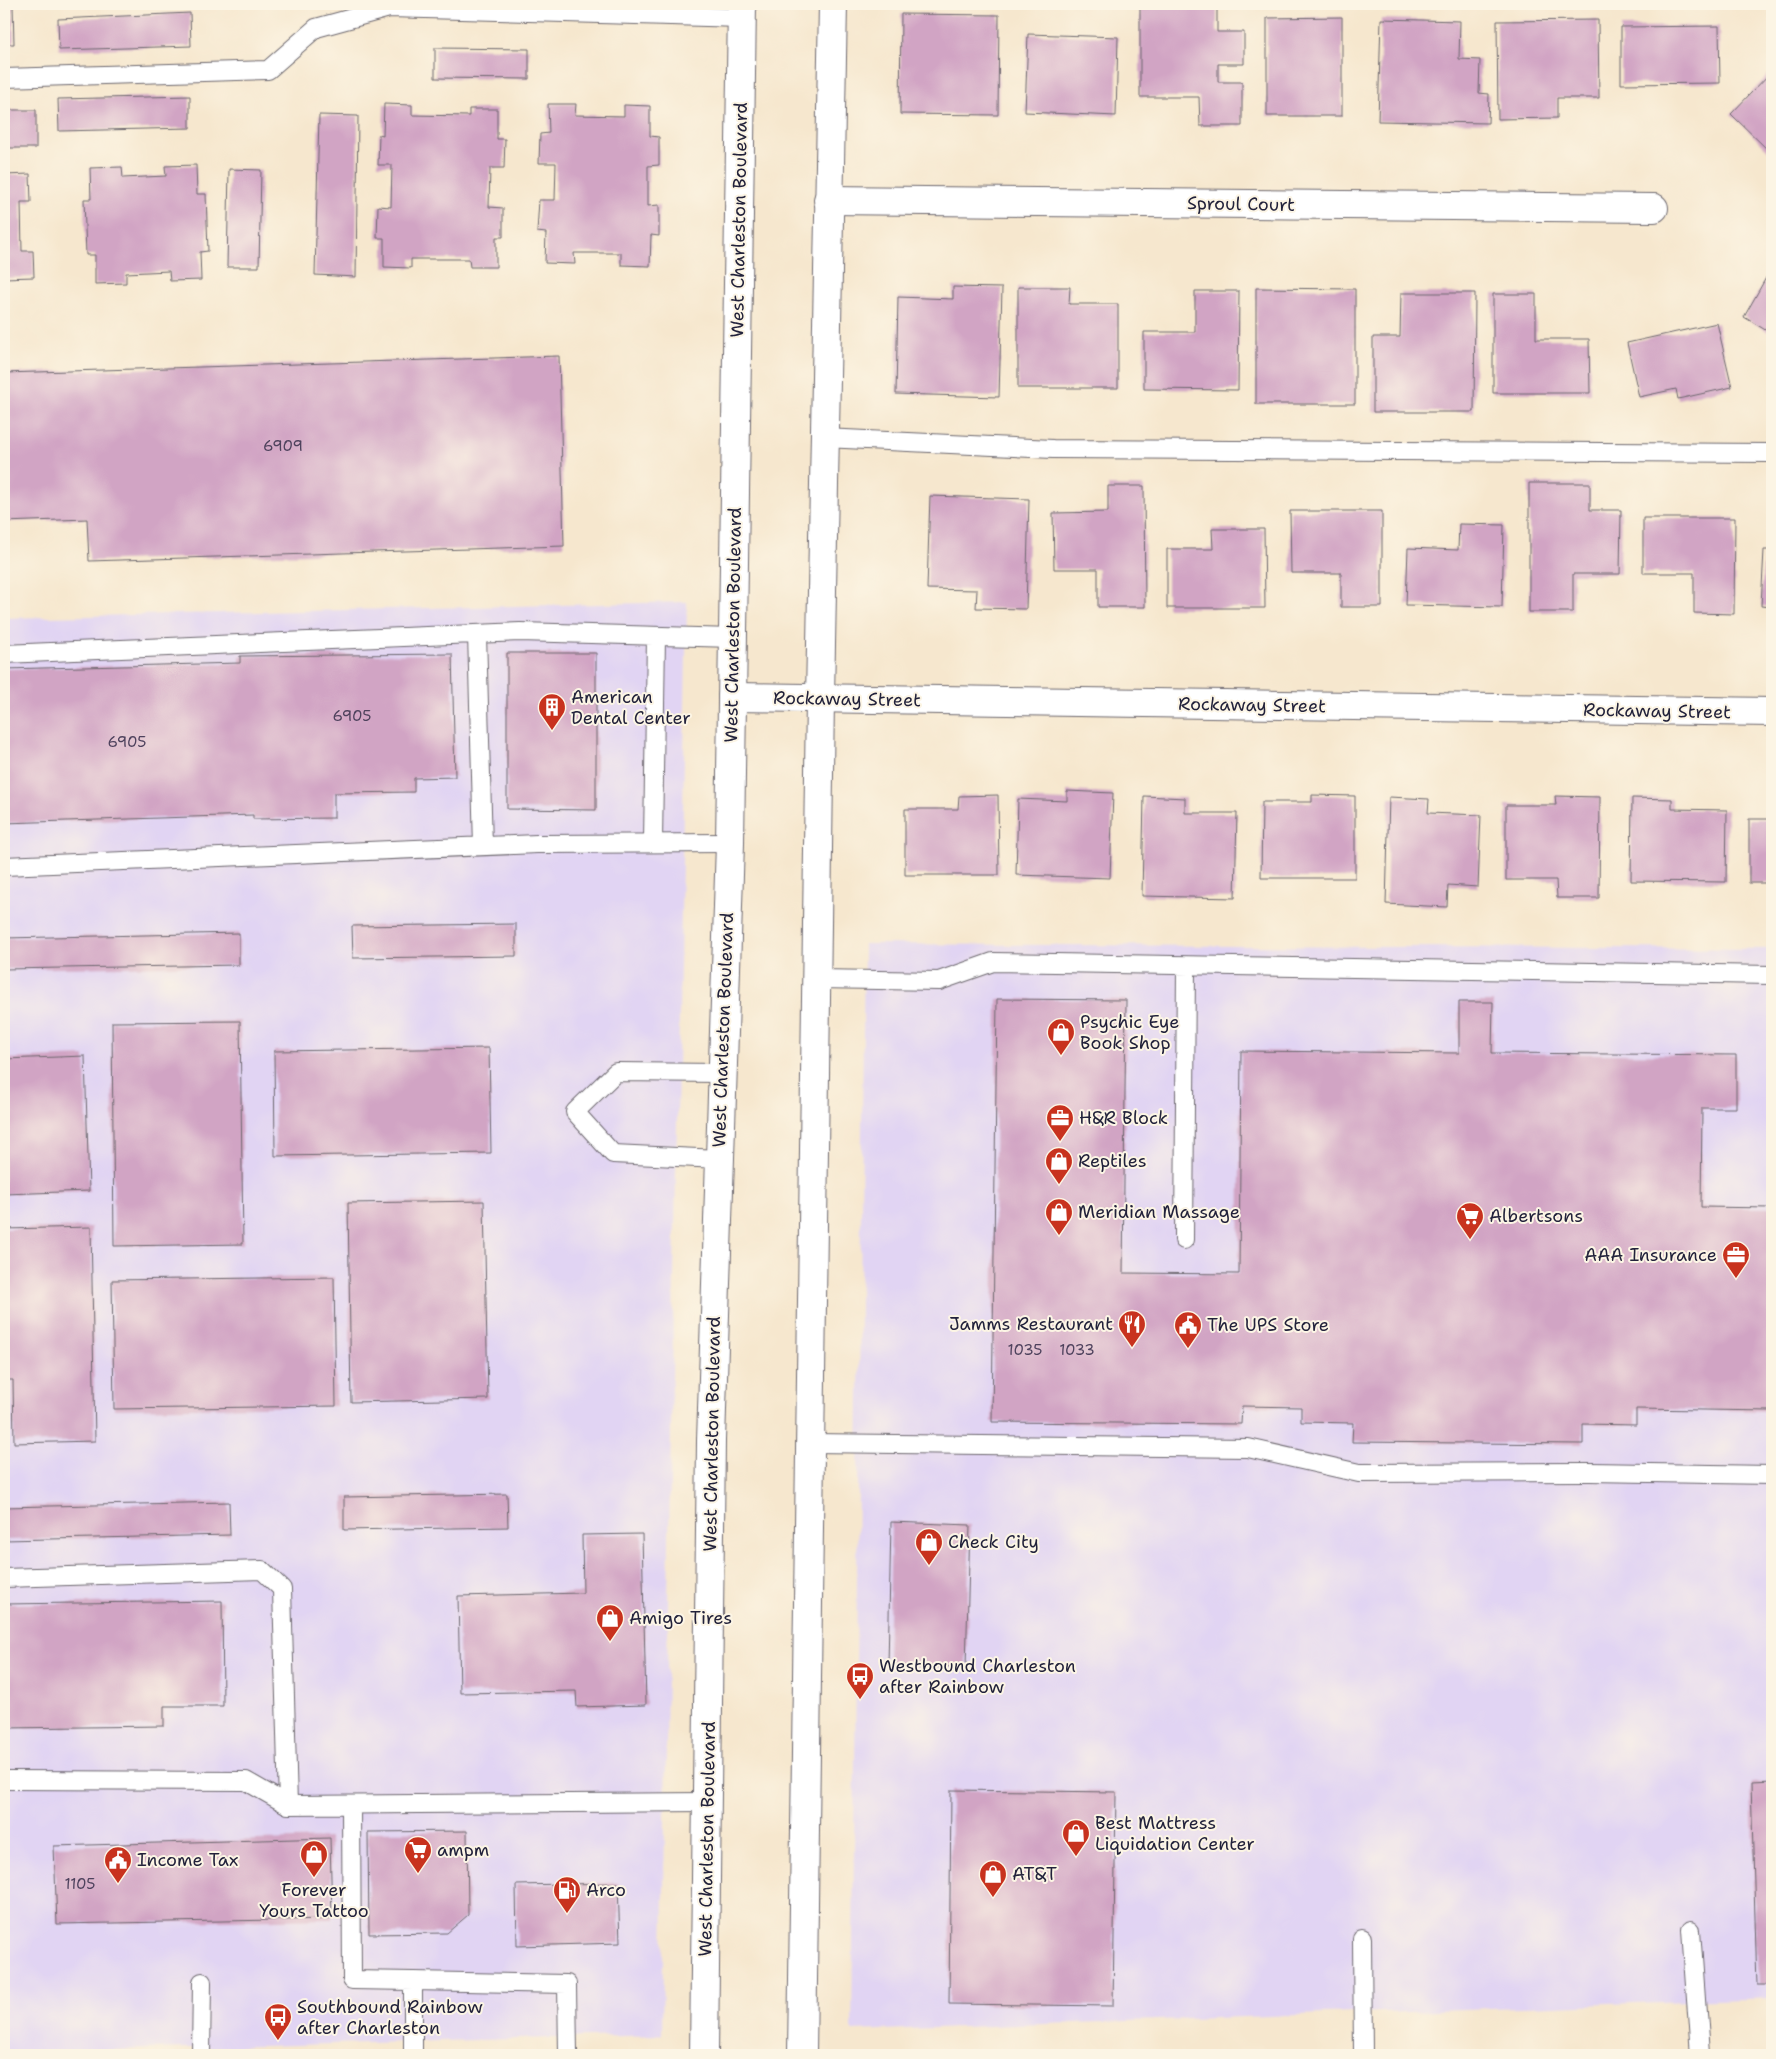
<svg xmlns="http://www.w3.org/2000/svg" width="1776" height="2059" viewBox="0 0 1776 2059" font-family="'Shantell Sans',sans-serif">
  <style>
    .built { fill: #e1d4f3 }
    .building { fill: #d1a4c4 }
    .lines { fill: none; stroke-linecap: round; stroke-linejoin: round }
    .lane-casing { stroke: #6c676e; stroke-width: 20 }
    .street-casing { stroke: #6c676e; stroke-width: 30 }
    .primary-casing { stroke: #6c676e; stroke-width: 30 }
    .lane { stroke: #fff; stroke-width: 18 }
    .street { stroke: #fff; stroke-width: 28 }
    .primary { stroke: #fff; stroke-width: 28 }
    .labels { text-anchor: middle; stroke-width: 4; stroke-linejoin: round; paint-order: stroke }
    .number-label { font-size: 15px; fill: #4e425d }
    .street-label { font-size: 18px; fill: #22223b; stroke: #fcf5e5 }
    .poi-label { font-size: 18px; fill: #22223b; stroke: #fcf5e5; text-anchor: start }
  </style>
  <rect width="100%" height="100%" fill="#fcf5e5"/>
  <filter id="ink" filterUnits="userSpaceOnUse"><feTurbulence type="fractalNoise" baseFrequency=".02" numOctaves="2"/><feDisplacementMap in="SourceGraphic" scale="10" xChannelSelector="R" yChannelSelector="G"/><feConvolveMatrix kernelMatrix="1 2 1 2 8 2 1 2 1" color-interpolation-filters="sRGB"/></filter>
  <filter id="wash" filterUnits="userSpaceOnUse"><feTurbulence type="fractalNoise" baseFrequency=".0096" numOctaves="4" result="noise"/><feDisplacementMap in="SourceGraphic" scale="20" xChannelSelector="R" yChannelSelector="G"/><feGaussianBlur stdDeviation="1.12" result="paint"/><feColorMatrix in="noise" values="0 0 0 0 0 0 0 0 0 0 0 0 0 0 0 0 0 1.4 0 .05"/><feComposite in="paint" operator="in"/></filter>
  <g filter="url(#wash)">
    <rect width="100%" height="100%" fill="#f6e7ce"/>
    <path class="built" d="M 687,602 L 669,1534 L 662,2035 L 4,2053 L 4,618 Z
      M 864,944 L 1772,949 L 1772,1998 L 852,2031 Z"/>
    <g id="blocks">
      <path class="building" d="M 1140,4 L 1217,4 L 1217,32 L 1244,32 L 1244,64 L 1218,64 L 1218,82 L 1242,82 L 1242,126 L 1200,126 L 1199,97 L 1140,97 Z
        M 4,6 L 13,6 L 14,44 L 4,44 Z
        M 190,13 L 191,46 L 59,50 L 58,19 Z
        M 901,14 L 999,15 L 998,115 L 900,114 Z
        M 1342,17 L 1342,116 L 1267,116 L 1267,18 Z
        M 1381,19 L 1460,21 L 1459,59 L 1480,60 L 1479,93 L 1489,94 L 1488,123 L 1378,121 Z
        M 1598,20 L 1599,98 L 1557,98 L 1557,118 L 1498,119 L 1497,21 Z
        M 1719,26 L 1720,83 L 1621,84 L 1621,27 Z
        M 1028,34 L 1118,37 L 1116,116 L 1025,112 Z
        M 435,48 L 529,49 L 529,79 L 435,78 Z
        M 1772,71 L 1772,154 L 1731,114 Z
        M 190,96 L 190,128 L 59,131 L 58,99 Z
        M 384,104 L 412,105 L 412,115 L 469,116 L 469,109 L 497,109 L 497,139 L 505,139 L 504,168 L 490,168 L 489,207 L 503,208 L 503,237 L 496,237 L 496,267 L 470,267 L 469,259 L 411,259 L 411,268 L 384,267 L 384,238 L 377,238 L 378,206 L 391,207 L 392,165 L 378,165 L 379,134 L 383,135 Z
        M 548,104 L 576,104 L 575,115 L 624,116 L 624,105 L 650,106 L 650,136 L 659,137 L 659,165 L 648,166 L 648,206 L 659,205 L 659,236 L 651,235 L 650,266 L 621,265 L 621,253 L 574,253 L 575,264 L 545,263 L 546,233 L 537,232 L 539,200 L 555,200 L 556,163 L 539,163 L 540,134 L 549,133 Z
        M 4,110 L 36,110 L 36,148 L 4,148 Z
        M 319,115 L 358,116 L 356,277 L 315,275 Z
        M 196,165 L 197,194 L 206,194 L 208,251 L 200,252 L 201,280 L 170,281 L 169,271 L 126,273 L 126,283 L 95,284 L 95,255 L 86,255 L 84,199 L 91,199 L 90,168 L 122,167 L 123,178 L 166,176 L 165,166 Z
        M 229,169 L 261,170 L 259,267 L 227,267 Z
        M 30,174 L 31,202 L 21,202 L 22,251 L 33,251 L 34,277 L 4,278 L 4,175 Z
        M 1772,267 L 1772,334 L 1744,317 Z
        M 953,287 L 1002,288 L 999,397 L 896,394 L 898,297 L 953,299 Z
        M 1018,287 L 1070,287 L 1069,304 L 1118,304 L 1118,388 L 1018,388 Z
        M 1256,288 L 1355,289 L 1355,404 L 1256,404 Z
        M 1195,291 L 1239,291 L 1238,390 L 1144,389 L 1144,332 L 1195,332 Z
        M 1401,293 L 1475,293 L 1474,412 L 1373,412 L 1373,337 L 1400,337 Z
        M 1493,294 L 1536,294 L 1536,339 L 1589,339 L 1590,393 L 1493,393 Z
        M 1717,323 L 1732,387 L 1678,399 L 1676,389 L 1639,397 L 1627,343 Z
        M 559,356 L 564,546 L 89,561 L 87,519 L 4,522 L 4,373 Z
        M 1529,483 L 1590,483 L 1590,510 L 1621,510 L 1620,574 L 1573,574 L 1573,612 L 1529,612 Z
        M 1108,486 L 1144,486 L 1145,607 L 1098,607 L 1098,569 L 1054,569 L 1053,513 L 1108,512 Z
        M 930,496 L 1029,499 L 1026,609 L 976,608 L 977,590 L 927,589 Z
        M 1290,511 L 1382,511 L 1382,607 L 1341,607 L 1341,573 L 1291,573 Z
        M 1643,518 L 1735,518 L 1734,614 L 1694,613 L 1694,573 L 1643,573 Z
        M 1459,524 L 1504,525 L 1502,607 L 1406,605 L 1408,548 L 1458,550 Z
        M 1212,529 L 1264,529 L 1265,608 L 1167,608 L 1167,549 L 1213,549 Z
        M 1764,550 L 1772,550 L 1772,607 L 1761,606 Z
        M 507,653 L 596,653 L 596,810 L 507,809 Z
        M 452,654 L 455,777 L 414,778 L 414,792 L 334,793 L 334,818 L 253,819 L 253,815 L 4,823 L 4,669 L 240,663 L 240,656 Z
        M 1067,791 L 1113,793 L 1110,878 L 1016,875 L 1018,799 L 1067,801 Z
        M 998,795 L 999,875 L 905,875 L 905,809 L 958,809 L 959,796 Z
        M 1312,795 L 1355,796 L 1355,878 L 1261,878 L 1262,802 L 1312,802 Z
        M 1144,796 L 1185,798 L 1185,813 L 1237,813 L 1235,898 L 1142,896 Z
        M 1555,796 L 1600,797 L 1599,898 L 1557,898 L 1556,880 L 1506,880 L 1506,805 L 1556,805 Z
        M 1389,797 L 1429,799 L 1428,813 L 1481,815 L 1478,887 L 1448,885 L 1447,907 L 1386,904 Z
        M 1632,798 L 1672,799 L 1672,809 L 1727,810 L 1726,882 L 1631,881 Z
        M 1749,819 L 1772,819 L 1772,883 L 1749,883 Z
        M 516,924 L 516,956 L 353,958 L 352,926 Z
        M 239,933 L 239,965 L 4,969 L 4,938 Z
        M 997,999 L 1126,1000 L 1123,1273 L 1239,1274 L 1241,1051 L 1459,1053 L 1459,1002 L 1493,1002 L 1492,1053 L 1736,1055 L 1736,1108 L 1702,1108 L 1701,1207 L 1772,1208 L 1772,1411 L 1636,1409 L 1636,1425 L 1583,1424 L 1583,1444 L 1352,1442 L 1353,1423 L 1301,1422 L 1301,1407 L 1242,1406 L 1241,1424 L 992,1422 Z
        M 240,1021 L 243,1244 L 114,1246 L 112,1022 Z
        M 489,1048 L 491,1153 L 275,1156 L 274,1051 Z
        M 85,1056 L 89,1191 L 4,1194 L 4,1059 Z
        M 484,1201 L 488,1399 L 351,1402 L 348,1203 Z
        M 91,1227 L 95,1441 L 14,1443 L 13,1380 L 4,1380 L 4,1229 Z
        M 334,1277 L 336,1406 L 114,1409 L 112,1280 Z
        M 507,1494 L 508,1527 L 344,1530 L 344,1497 Z
        M 229,1502 L 230,1535 L 4,1540 L 4,1507 Z
        M 891,1522 L 970,1525 L 966,1667 L 888,1666 Z
        M 642,1534 L 646,1705 L 577,1707 L 576,1691 L 460,1693 L 458,1596 L 583,1593 L 582,1535 Z
        M 222,1601 L 223,1706 L 164,1706 L 164,1726 L 4,1728 L 4,1604 Z
        M 1772,1782 L 1772,1985 L 1757,1985 L 1751,1783 Z
        M 951,1790 L 1116,1792 L 1113,2006 L 949,2004 Z
        M 467,1831 L 468,1915 L 447,1933 L 369,1934 L 368,1832 Z
        M 330,1838 L 332,1919 L 57,1924 L 54,1846 Z
        M 618,1883 L 620,1943 L 517,1946 L 516,1885 Z"/>
    </g>
  </g>
  <g filter="url(#ink)">
    <use href="#blocks" fill-opacity="0" stroke="#6c676e" stroke-width="1"/>
    <g class="lines">
      <g class="lane-casing">
        <path id="lane" d="M 4,78 L 268,70 L 316,28 L 389,8 L 742,18
          M 824,438 L 1053,449 L 1772,453
          M 477,634 L 483,846
          M 4,654 L 520,632 L 733,638
          M 653,843 L 656,636
          M 4,866 L 537,844 L 730,843
          M 817,979 L 939,981 L 993,962 L 1772,975
          M 719,1159 L 613,1154 L 575,1112 L 616,1072 L 721,1073
          M 1184,1240 L 1186,966
          M 811,1443 L 1248,1448 L 1359,1473 L 1589,1472 L 1772,1475
          M 4,1578 L 262,1570 L 282,1589 L 288,1805
          M 4,1780 L 246,1781 L 288,1805 L 707,1802
          M 351,1805 L 352,1980 L 413,1981
          M 1691,1930 L 1700,2055
          M 1362,1938 L 1363,2055
          M 201,2055 L 202,1982
          M 413,2055 L 413,1981 L 567,1984 L 568,2055"/>
      </g>
      <g class="street-casing">
        <path id="street" d="M 828,200 L 1654,208
          M 732,697 L 1772,712"/>
      </g>
      <g class="primary-casing">
        <path id="primary" d="M 704,2055 L 711,1441 L 730,843 L 742,4
          M 802,2055 L 820,698 L 833,4"/>
      </g>
      <use href="#lane" class="lane"/>
      <use href="#street" class="street"/>
      <use href="#primary" class="primary"/>
    </g>
  </g>
  <defs>
    <g id="building-pin" transform="scale(1.4375)"><path d="M0 17L-7.5 6A9.5 9.5 0 1 1 7.5 6Z" fill="#c8321e" stroke="#fcf5e5"/><path d="M-4-6H4V6H1V3H-1V6H-4ZM-2.5-4.3h1.7v1.8h-1.7ZM.8-4.3h1.7v1.8H.8ZM-2.5-1h1.7V.8h-1.7ZM.8-1h1.7V.8H.8Z" fill="#fff"/></g>
    <g id="shop-pin" transform="scale(1.4375)"><path d="M0 17L-7.5 6A9.5 9.5 0 1 1 7.5 6Z" fill="#c8321e" stroke="#fcf5e5"/><path d="M-5-2.5h2.3a2.7 3.5 0 0 1 5.4 0H5L5.5 6h-11ZM-1.5-2.5h3a1.5 2.3 0 0 0-3 0Z" fill="#fff"/></g>
    <g id="office-pin" transform="scale(1.4375)"><path d="M0 17L-7.5 6A9.5 9.5 0 1 1 7.5 6Z" fill="#c8321e" stroke="#fcf5e5"/><path d="M-6-3h4V-5.5h4V-3h4V5H-6ZM-1-4.5V-3h2v-1.5ZM-6 0V1H6V0Z" fill="#fff"/></g>
    <g id="supermarket-pin" transform="scale(1.4375)"><path d="M0 17L-7.5 6A9.5 9.5 0 1 1 7.5 6Z" fill="#c8321e" stroke="#fcf5e5"/><path d="M-6-5.5h2.5l.6 2H6L4.5 2H-2.5L-4.4-4H-6ZM-1.5 3.2a1.3 1.3 0 1 0 .1 0ZM3 3.2a1.3 1.3 0 1 0 .1 0Z" fill="#fff"/></g>
    <g id="restaurant-pin" transform="scale(1.4375)"><path d="M0 17L-7.5 6A9.5 9.5 0 1 1 7.5 6Z" fill="#c8321e" stroke="#fcf5e5"/><path d="M-5-6h1v4h1v-4h1v4h1v-4h1v5L-1.5 .5V6h-2V.5L-5-1ZM5-6V6H3V1.5H1.5Q1.5-4 5-6Z" fill="#fff"/></g>
    <g id="civic-pin" transform="scale(1.4375)"><path d="M0 17L-7.5 6A9.5 9.5 0 1 1 7.5 6Z" fill="#c8321e" stroke="#fcf5e5"/><path d="M-.6-6.5H3V-4.5H.6V-3L4-1V1h2V6H-6V1h2V-1L-.6-3ZM-1.2 2.5V6h2.4V2.5Z" fill="#fff"/></g>
    <g id="bus-pin" transform="scale(1.4375)"><path d="M0 17L-7.5 6A9.5 9.5 0 1 1 7.5 6Z" fill="#c8321e" stroke="#fcf5e5"/><path d="M-5-6H5V4H4V6H2V4H-2V6H-4V4H-5ZM-3.5-4V0h7V-4ZM-3.5 1.2v1.5H-2V1.2ZM2 1.2v1.5H3.5V1.2Z" fill="#fff"/></g>
    <g id="fuel-pin" transform="scale(1.4375)"><path d="M0 17L-7.5 6A9.5 9.5 0 1 1 7.5 6Z" fill="#c8321e" stroke="#fcf5e5"/><path d="M-5.5-6h7V0h2V4h1.3V-2.5L3-4.5l.8-.8L6-3V5H2.5V1h-1V6h-7ZM-4.2-4.7v3.2H.2V-4.7Z" fill="#fff"/></g>
  </defs>
  <g fill-rule="evenodd">
    <use href="#building-pin" x="552" y="707"/>
    <use href="#shop-pin" x="1061" y="1032"/>
    <use href="#office-pin" x="1060" y="1118"/>
    <use href="#shop-pin" x="1059" y="1161"/>
    <use href="#shop-pin" x="1059" y="1212"/>
    <use href="#supermarket-pin" x="1470" y="1216"/>
    <use href="#office-pin" x="1736" y="1255"/>
    <use href="#restaurant-pin" x="1132" y="1324"/>
    <use href="#civic-pin" x="1188" y="1325"/>
    <use href="#shop-pin" x="929" y="1542"/>
    <use href="#shop-pin" x="610" y="1618"/>
    <use href="#bus-pin" x="860" y="1676"/>
    <use href="#shop-pin" x="1076" y="1833"/>
    <use href="#supermarket-pin" x="418" y="1850"/>
    <use href="#shop-pin" x="314" y="1854"/>
    <use href="#civic-pin" x="118" y="1860"/>
    <use href="#shop-pin" x="993" y="1874"/>
    <use href="#fuel-pin" x="567" y="1890"/>
    <use href="#bus-pin" x="278" y="2017"/>
  </g>
  <g class="labels">
    <g class="number-label">
      <text x="283" y="451">6909</text>
      <text x="352" y="721">6905</text>
      <text x="127" y="747">6905</text>
      <text x="1025" y="1355">1035</text>
      <text x="1077" y="1355">1033</text>
      <text x="80" y="1889">1105</text>
    </g>
    <g class="street-label">
      <text transform="translate(1241 204) rotate(1)" y="6">Sproul Court</text>
      <text transform="translate(739 220) rotate(-89)" y="6">West Charleston Boulevard</text>
      <text transform="translate(733 625) rotate(-89)" y="6">West Charleston Boulevard</text>
      <text transform="translate(847 699) rotate(1)" y="6">Rockaway Street</text>
      <text transform="translate(1252 705) rotate(1)" y="6">Rockaway Street</text>
      <text transform="translate(1657 711) rotate(1)" y="6">Rockaway Street</text>
      <text transform="translate(723 1030) rotate(-88)" y="6">West Charleston Boulevard</text>
      <text transform="translate(712 1434) rotate(-89)" y="6">West Charleston Boulevard</text>
      <text transform="translate(707 1839) rotate(-89)" y="6">West Charleston Boulevard</text>
    </g>
    <g class="poi-label">
      <text x="571" y="703">American<tspan x="571" dy="21">Dental Center</tspan></text>
      <text x="1080" y="1028">Psychic Eye<tspan x="1080" dy="21">Book Shop</tspan></text>
      <text x="1079" y="1124">H&amp;R Block</text>
      <text x="1078" y="1167">Reptiles</text>
      <text x="1078" y="1218">Meridian Massage</text>
      <text x="1489" y="1222">Albertsons</text>
      <text x="1717" y="1261" text-anchor="end">AAA Insurance</text>
      <text x="1113" y="1330" text-anchor="end">Jamms Restaurant</text>
      <text x="1207" y="1331">The UPS Store</text>
      <text x="948" y="1548">Check City</text>
      <text x="629" y="1624">Amigo Tires</text>
      <text x="879" y="1672">Westbound Charleston<tspan x="879" dy="21">after Rainbow</tspan></text>
      <text x="1095" y="1829">Best Mattress<tspan x="1095" dy="21">Liquidation Center</tspan></text>
      <text x="437" y="1856">ampm</text>
      <text x="137" y="1866">Income Tax</text>
      <text x="1012" y="1880">AT&amp;T</text>
      <text x="314" y="1896" text-anchor="middle">Forever<tspan x="314" dy="21">Yours Tattoo</tspan></text>
      <text x="586" y="1896">Arco</text>
      <text x="297" y="2013">Southbound Rainbow<tspan x="297" dy="21">after Charleston</tspan></text>
    </g>
  </g>
  <rect width="1776" height="2059" fill="none" stroke="#fcf5e5" stroke-width="20"/>
</svg>
